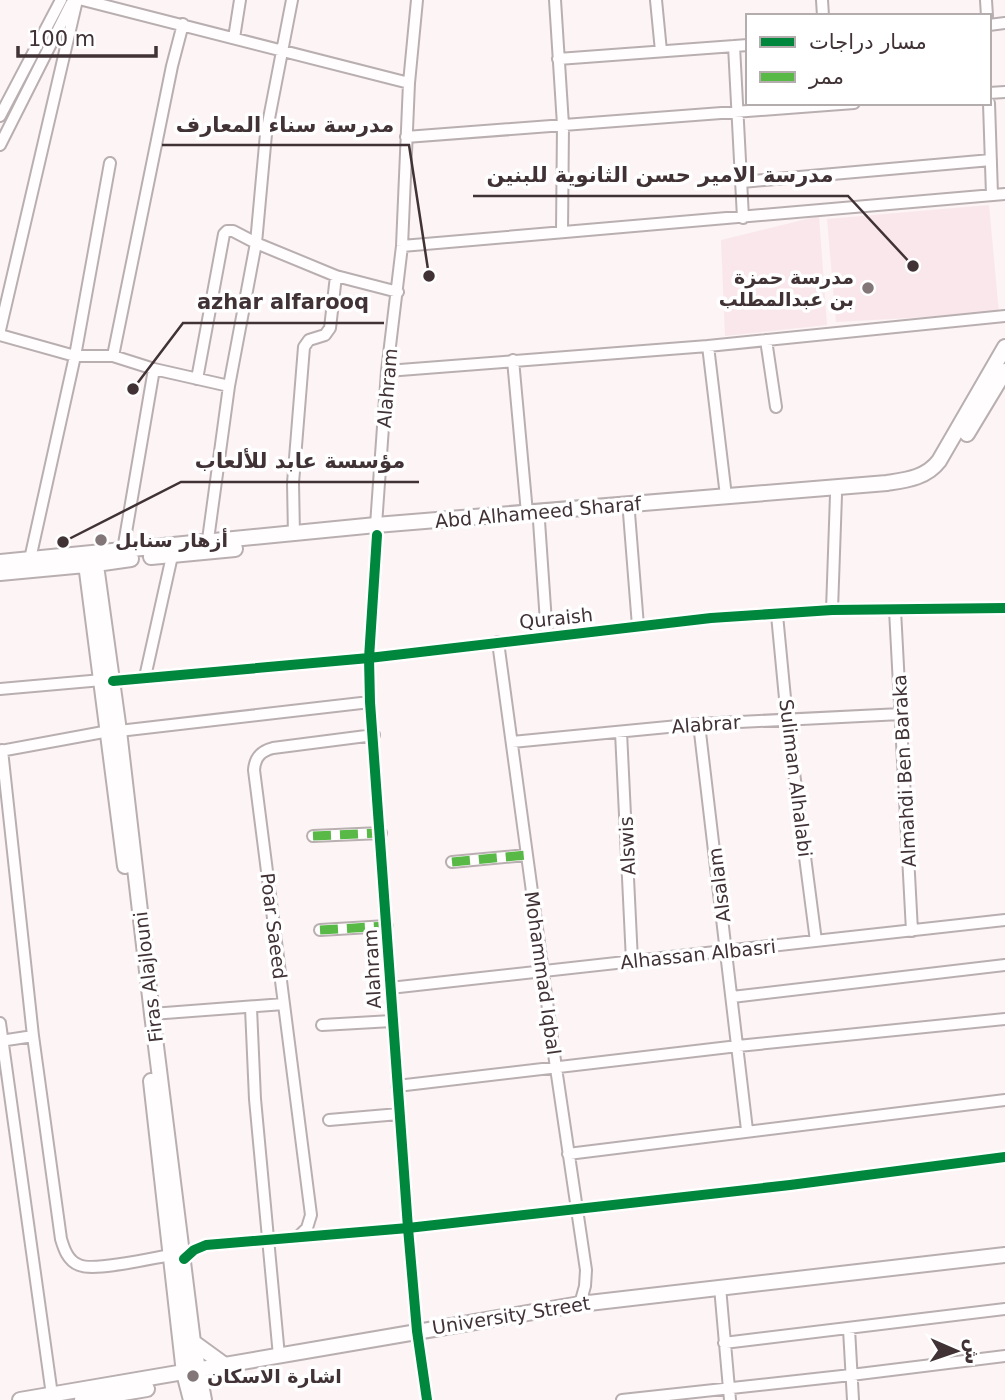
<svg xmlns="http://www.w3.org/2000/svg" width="1005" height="1400" viewBox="0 0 1005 1400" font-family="'DejaVu Sans','Noto Naskh Arabic',sans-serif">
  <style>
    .built { fill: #fae7eb }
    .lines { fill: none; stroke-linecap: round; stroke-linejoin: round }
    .minor-casing { stroke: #b9afb1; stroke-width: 14 }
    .major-casing { stroke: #b9afb1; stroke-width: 18 }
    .minor { stroke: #fffdfe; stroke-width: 10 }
    .major { stroke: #fffdfe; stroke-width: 14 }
    .quiet { stroke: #58b947; stroke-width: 9; stroke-dasharray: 18 9; stroke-linecap: butt }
    .cycleway-casing { stroke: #fff; stroke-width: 15 }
    .cycleway { stroke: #00873e; stroke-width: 10 }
    .poi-dot { fill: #827678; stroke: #fff; stroke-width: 2.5 }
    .labels { text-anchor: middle; stroke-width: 7; stroke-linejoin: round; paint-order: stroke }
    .poi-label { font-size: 19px; font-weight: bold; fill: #403235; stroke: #fff; text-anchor: start }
    .street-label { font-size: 19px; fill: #403235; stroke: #fff }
    .leader { fill: none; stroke: #403235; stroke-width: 2.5 }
    .callout-dot { fill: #403235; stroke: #fff; stroke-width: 2.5 }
    .callout-label { font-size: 21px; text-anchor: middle; font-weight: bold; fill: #403235; stroke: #fff; stroke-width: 7; stroke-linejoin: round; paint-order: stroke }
  </style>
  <rect width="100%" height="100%" fill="#fcf4f5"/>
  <path class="built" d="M 989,205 L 999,313 L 836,322 L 827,219 Z
    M 819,216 L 827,325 L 725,336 L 721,240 Z"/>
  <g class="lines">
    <g class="minor-casing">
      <path id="minor" d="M 83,0 L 409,83
        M 555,0 L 563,125 L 562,231
        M 656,0 L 661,51
        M 822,0 L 823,16
        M 986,0 L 987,16
        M 989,25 L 1005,23
        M 234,38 L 240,0
        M 734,46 L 743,218
        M 558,59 L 748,45
        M 989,93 L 1005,92
        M 989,103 L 992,195
        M 0,116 L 61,0
        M 406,137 L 854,103
        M 0,145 L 71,4
        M 742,182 L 991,160
        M 402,246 L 1005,194
        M 0,330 L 77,0
        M 0,335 L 75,356 L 113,356 L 154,369 L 229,386
        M 766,340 L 776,407
        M 708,346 L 726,496
        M 113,356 L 172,66 L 183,24
        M 513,360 L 527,513
        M 387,371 L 708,346 L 1005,316
        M 197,379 L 224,234 L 227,231 L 233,231 L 256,243 L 336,276 L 398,292
        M 629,513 L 638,626
        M 539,521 L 547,637
        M 376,525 L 387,371 L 402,246 L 409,83 L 417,0
        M 294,535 L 293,483 L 304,347 L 309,340 L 325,335 L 330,328 L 336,276
        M 377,535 L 369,658 L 370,702 L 408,1228 L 417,1331 L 427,1400
        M 207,547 L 229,386 L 256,243 L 266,134 L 292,0
        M 123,550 L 154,369
        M 30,559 L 75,356 L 110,163
        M 832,610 L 836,495
        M 895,610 L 912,931
        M 777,615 L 787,719 L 816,941
        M 498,642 L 556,1068 L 586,1270 L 585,1286 L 580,1304
        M 145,677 L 172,556
        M 113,681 L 369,658 L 711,618 L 832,610 L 1005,608
        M 0,689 L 102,680
        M 699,724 L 747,1130
        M 119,731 L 370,702
        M 621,732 L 632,961
        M 512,742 L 699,724 L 901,714
        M 2,750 L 33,1036 L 61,1239 C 64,1249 68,1261 79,1265 C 94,1272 153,1258 171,1255
        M 0,751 L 109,731
        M 313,836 L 381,833
        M 452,862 L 527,855
        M 320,930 L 387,926
        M 390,988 L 1005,920
        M 732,997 L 1005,965
        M 251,1008 L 255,1099 L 279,1356
        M 152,1014 L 284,1004
        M 0,1023 L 52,1395
        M 322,1025 L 392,1021
        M 0,1041 L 33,1036
        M 397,1086 L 738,1046 L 1005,1019
        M 329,1120 L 399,1114
        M 568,1154 L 1005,1100
        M 297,1238 L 307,1228 L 311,1215 L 254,770 C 255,757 261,751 273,748 L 374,735
        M 184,1259 L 194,1250 L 206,1245 L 408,1228 L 790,1185 L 1005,1157
        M 720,1287 L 730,1400
        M 849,1329 L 853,1400
        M 724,1343 L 1005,1309
        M 622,1400 L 851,1375 L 1005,1356"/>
    </g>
    <g class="major-casing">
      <path id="major" d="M 967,434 L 1005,371
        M 85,556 L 125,866
        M 151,557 L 235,549
        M 95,558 L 119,731 L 152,1014 L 193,1342 L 204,1400
        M 0,562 L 376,525 L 887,483 C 906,480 926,478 939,461 L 1005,347
        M 0,573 L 96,564 L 131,559
        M 151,1081 L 184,1373 L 191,1400
        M 193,1342 L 226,1366
        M 20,1400 L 580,1304 L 1005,1255
        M 82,1400 L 147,1389"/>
    </g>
    <use href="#minor" class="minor"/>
    <use href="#major" class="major"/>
    <path class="quiet" d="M 313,836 L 381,833
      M 452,862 L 527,855
      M 320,930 L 387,926"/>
    <g class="cycleway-casing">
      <path id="cycleway" d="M 377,535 L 369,658 L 370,702 L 408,1228 L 417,1331 L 427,1400
        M 113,681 L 369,658 L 711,618 L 832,610 L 1005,608
        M 184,1259 L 194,1250 L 206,1245 L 408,1228 L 790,1185 L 1005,1157"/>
    </g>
    <use href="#cycleway" class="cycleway"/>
  </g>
  <g class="poi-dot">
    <circle cx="868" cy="288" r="7"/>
    <circle cx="101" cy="540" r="7"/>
    <circle cx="193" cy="1376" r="7"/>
  </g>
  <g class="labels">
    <g class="poi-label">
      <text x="854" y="284" text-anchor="end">مدرسة حمزة<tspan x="854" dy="22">بن عبدالمطلب</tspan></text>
      <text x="115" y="547">أزهار سنابل</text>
      <text x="207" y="1383">اشارة الاسكان</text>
    </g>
    <g class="street-label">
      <text transform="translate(387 388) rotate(-85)" y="7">Alahram</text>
      <text transform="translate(538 512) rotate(-5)" y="7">Abd Alhameed Sharaf</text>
      <text transform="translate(556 618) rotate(-6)" y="7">Quraish</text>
      <text transform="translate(706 724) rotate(-4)" y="7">Alabrar</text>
      <text transform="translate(904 771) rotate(-93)" y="7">Almahdi Ben Baraka</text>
      <text transform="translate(796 778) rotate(83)" y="7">Suliman Alhalabi</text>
      <text transform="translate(627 846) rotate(-93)" y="7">Alswis</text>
      <text transform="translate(719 885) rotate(-97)" y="7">Alsalam</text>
      <text transform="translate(274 926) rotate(83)" y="7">Poar Saeed</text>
      <text transform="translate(698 954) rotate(-6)" y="7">Alhassan Albasri</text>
      <text transform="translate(372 969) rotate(-93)" y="7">Alahram</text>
      <text transform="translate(543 973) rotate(82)" y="7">Mohammad Iqbal</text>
      <text transform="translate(148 977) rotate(-97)" y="7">Firas Alajlouni</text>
      <text transform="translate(511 1315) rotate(-9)" y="7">University Street</text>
    </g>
  </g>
  <path class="leader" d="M429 276L409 145H162M913 266L848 196H473M133 389L183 323H384M63 542L181 482H419"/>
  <g class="callout-dot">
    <circle cx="429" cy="276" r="7"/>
    <circle cx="913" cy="266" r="7"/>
    <circle cx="133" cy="389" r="7"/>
    <circle cx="63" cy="542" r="7"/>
  </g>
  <g class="callout-label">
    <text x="285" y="132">مدرسة سناء المعارف</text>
    <text x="660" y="182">مدرسة الامير حسن الثانوية للبنين</text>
    <text x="283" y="309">azhar alfarooq</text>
    <text x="300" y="468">مؤسسة عابد للألعاب</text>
  </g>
  <rect x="746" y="14" width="245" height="91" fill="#ffffff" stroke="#b3adae" stroke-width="2"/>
  <rect x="760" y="37" width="35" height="10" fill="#00873e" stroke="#b3adae" stroke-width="2"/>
  <text x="809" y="49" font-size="21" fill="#403235">مسار دراجات</text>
  <rect x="760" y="72" width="35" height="10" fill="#58b947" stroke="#b3adae" stroke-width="2"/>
  <text x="809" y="84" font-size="21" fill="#403235">ممر</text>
  <g transform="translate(956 1351) rotate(92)" stroke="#ffffff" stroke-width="5" paint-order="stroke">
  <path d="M0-5L12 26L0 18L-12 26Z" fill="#403235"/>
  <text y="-10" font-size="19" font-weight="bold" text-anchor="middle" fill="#403235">ش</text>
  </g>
  <path d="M18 46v10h138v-10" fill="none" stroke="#403235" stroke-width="3.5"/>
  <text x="28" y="46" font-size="21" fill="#403235" stroke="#ffffff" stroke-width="5" paint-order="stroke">100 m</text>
</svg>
